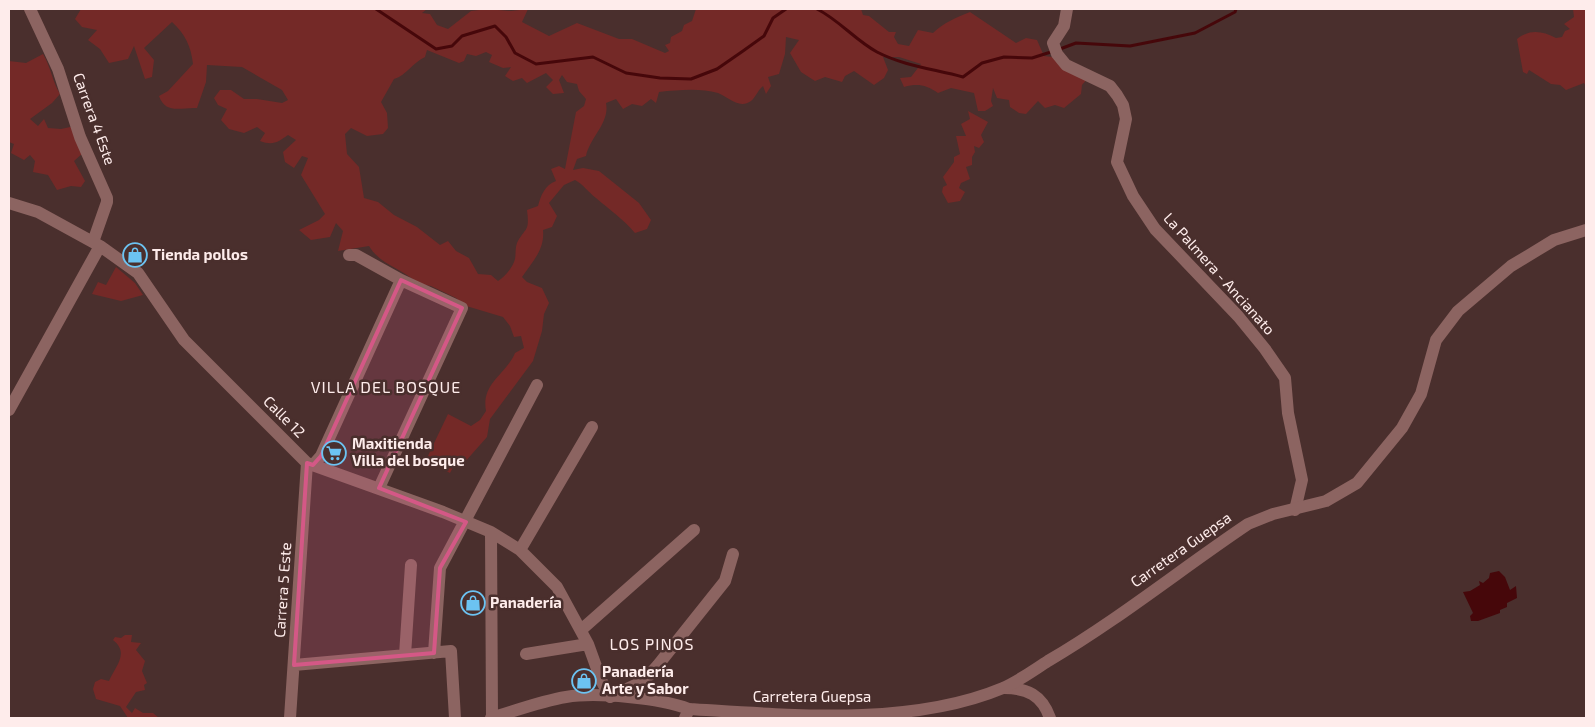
<svg xmlns="http://www.w3.org/2000/svg" width="1595" height="727" viewBox="0 0 1595 727" font-family="'Exo 2',sans-serif">
  <style>
    .green { fill: #742927; fill-rule: evenodd }
    .water { fill: #46070a }
    .lines { fill: none; stroke-linecap: round; stroke-linejoin: round }
    .stream { stroke: #46070a; stroke-width: 3 }
    .minor { stroke: #8c6461; stroke-width: 12 }
    .tertiary { stroke: #8c6461; stroke-width: 12 }
    .marked { fill: #d45886; fill-opacity: 0.2; stroke: #d45886; stroke-width: 4; stroke-linejoin: round }
    .labels { text-anchor: middle; stroke-width: 5; stroke-linejoin: round; paint-order: stroke }
    .street-label { font-size: 15px; fill: #feeceb; stroke: #4a2f2d }
    .poi-label { font-size: 15px; font-weight: bold; fill: #feeceb; stroke: #4a2f2d; text-anchor: start }
    .neighbourhood-label { font-size: 16px; letter-spacing: 1px; fill: #feeceb; stroke: #4a2f2d }
  </style>
  <rect width="100%" height="100%" fill="#4a2f2d"/>
  <path class="green" d="M 81,9 L 427,9 L 422,13 L 430,14 L 437,25 L 448,29 L 471,11 L 487,9 L 511,11 L 528,9 L 522,22 L 549,36 L 577,23 L 619,39 L 632,39 L 665,53 L 669,51 L 665,45 L 670,43 L 671,37 L 682,31 L 684,25 L 692,21 L 696,9 L 861,9 L 863,15 L 869,16 L 889,32 L 896,32 L 894,37 L 898,44 L 909,46 L 918,30 L 933,33 C 943,23 957,17 970,12 L 1016,43 L 1026,38 L 1037,40 L 1044,56 L 1052,57 L 1088,78 L 1082,85 L 1081,94 L 1064,108 L 1055,105 L 1045,108 L 1038,101 L 1026,114 L 1019,113 L 1010,107 L 1009,100 L 997,98 L 993,88 L 991,101 L 993,106 L 985,111 L 978,111 L 974,93 L 951,88 L 938,93 C 926,85 918,83 904,87 L 900,78 L 911,77 L 921,64 L 899,57 L 883,57 L 888,70 L 884,78 L 874,85 L 854,71 L 845,76 L 842,82 L 825,77 L 815,81 L 801,72 L 790,53 L 799,40 L 786,37 L 785,54 L 779,74 L 768,77 L 771,86 L 766,94 L 763,86 C 758,90 755,98 751,101 C 739,110 727,96 718,93 C 700,88 679,90 659,92 L 656,103 L 651,99 L 642,106 L 632,104 L 623,109 L 616,99 L 606,103 C 610,123 590,137 586,156 L 577,159 L 573,170 L 583,168 L 599,171 L 639,203 L 651,220 L 647,229 L 635,233 C 623,219 610,210 596,198 C 588,192 584,185 575,180 L 564,185 L 549,203 L 557,216 L 552,227 L 543,230 C 545,250 532,262 522,277 L 527,282 L 542,288 L 549,303 L 544,314 L 542,331 L 533,361 L 490,419 L 487,437 L 464,463 L 459,456 L 450,473 L 426,460 L 448,414 L 471,426 L 480,420 L 486,411 C 481,383 506,375 515,353 L 524,348 L 521,336 L 514,337 L 510,326 L 503,317 L 463,305 L 456,298 L 431,286 L 418,284 C 403,268 381,266 369,246 L 338,251 L 343,231 L 336,223 L 330,237 L 311,240 L 299,230 L 319,220 L 325,214 L 301,175 L 308,158 L 302,156 L 294,168 L 285,162 L 283,152 L 296,140 L 288,135 C 278,142 273,146 260,141 L 265,133 L 257,127 L 244,133 L 229,129 L 221,120 L 227,109 L 218,105 L 214,98 L 220,90 L 231,90 L 244,99 L 257,99 L 282,103 L 288,100 L 282,90 L 242,67 L 207,65 L 206,82 L 197,108 C 181,107 166,115 159,96 L 168,91 L 193,64 C 191,46 185,34 172,22 L 144,48 L 154,60 L 152,77 L 145,79 L 134,46 L 128,59 L 109,63 L 100,49 L 88,40 L 97,30 L 82,27 L 75,19 ZM 427,50 L 459,63 L 464,61 L 467,54 L 476,56 L 486,52 L 492,55 L 489,62 L 503,68 L 511,67 L 505,76 L 513,81 L 522,78 L 527,83 L 546,73 L 553,80 L 546,87 L 553,94 L 564,93 L 559,80 L 562,75 L 567,82 L 577,84 L 579,91 L 586,99 L 584,106 L 576,112 L 565,169 L 559,166 L 551,169 L 556,181 C 545,185 541,195 538,206 L 527,210 C 530,233 525,227 517,243 C 515,248 516,254 515,259 C 513,267 505,277 498,281 L 491,275 L 478,274 L 469,258 L 456,251 L 448,241 L 440,245 L 417,227 L 394,215 L 378,202 L 364,198 L 359,167 L 347,154 L 345,134 L 351,128 L 367,136 L 383,134 L 388,128 L 387,113 L 381,102 L 394,79 C 407,75 412,63 425,57 Z
    M 1573,9 L 1586,9 L 1586,87 L 1584,83 L 1566,90 L 1560,85 L 1551,84 L 1529,70 L 1527,74 L 1523,72 L 1517,39 C 1530,29 1542,31 1556,38 L 1562,37 L 1565,31 L 1570,29 L 1564,24 L 1574,17 Z
    M 43,54 C 51,67 52,81 60,94 L 52,103 L 30,119 L 38,126 L 44,119 L 48,128 L 61,129 L 75,126 L 84,152 L 74,161 L 85,181 L 81,187 L 71,186 L 57,190 L 48,175 L 33,172 L 35,161 L 30,155 L 24,160 L 11,153 L 14,144 L 9,142 L 9,61 L 26,63 Z
    M 968,111 L 988,122 L 981,135 L 984,142 L 979,148 L 974,146 L 975,152 L 972,157 L 972,165 L 966,167 L 970,179 L 961,183 L 959,188 L 965,192 L 960,201 L 948,203 L 942,192 L 943,187 L 947,185 L 943,177 L 954,162 L 954,157 L 960,154 L 956,136 L 966,136 L 961,124 L 970,119 Z
    M 116,267 L 135,283 L 143,295 L 121,301 L 92,294 L 98,282 L 106,285 Z
    M 125,635 L 132,635 L 131,642 L 141,643 L 136,650 L 145,661 L 142,671 L 147,683 L 144,685 L 145,690 L 136,692 L 126,707 L 132,713 L 135,708 L 143,713 L 153,713 L 159,718 L 128,718 L 120,706 L 96,699 L 93,689 L 95,682 L 101,679 L 109,681 C 115,667 130,653 113,640 L 115,637 L 121,638 Z"/>
  <path class="water" d="M 1499,571 L 1505,577 L 1510,590 L 1516,586 L 1517,598 L 1507,603 L 1507,607 L 1500,610 L 1500,613 L 1478,621 L 1471,621 L 1470,616 L 1473,613 L 1463,592 L 1470,591 L 1480,585 L 1479,581 L 1483,583 L 1489,578 L 1490,573 Z"/>
  <g class="lines">
    <path class="stream" d="M 376,9 L 436,49 L 452,46 L 462,36 L 495,26 L 506,37 L 515,53 L 536,64 L 593,57 L 626,73 L 660,78 L 691,79 L 717,69 L 743,51 L 764,36 L 773,18 L 786,9
      M 817,9 C 839,20 855,40 877,52 C 904,66 934,69 963,77 L 982,63 L 1004,57 L 1032,58 L 1054,51
      M 1060,49 L 1076,43 L 1130,46 L 1195,33 L 1235,12 L 1236,9"/>
    <path class="minor" d="M 30,9 L 58,69 L 80,137 L 107,198 L 107,202 L 93,242
      M 1067,9 L 1064,26 L 1053,43 L 1057,54 L 1066,65 L 1110,86 L 1117,95 L 1123,105 L 1126,119 L 1117,162 L 1133,196 L 1155,229 L 1238,316 L 1265,349 L 1285,378 L 1288,413 L 1302,480 L 1295,510
      M 9,203 L 38,212 L 100,246 L 138,273 L 184,340 L 307,463 L 443,512 L 491,532 L 520,550 L 557,587 L 588,644 L 601,680 L 610,697 L 644,681 L 658,665 L 725,581 L 733,554
      M 349,255 L 356,255 L 401,280 L 462,308 L 379,488
      M 9,410 L 100,246
      M 313,465 L 321,456 L 401,280
      M 491,532 L 492,718
      M 520,550 L 592,427
      M 581,630 L 694,530
      M 434,653 L 440,568 L 537,385
      M 526,654 L 588,644
      M 405,655 L 411,565
      M 294,665 L 451,651 L 455,718
      M 1004,688 C 1027,688 1042,695 1050,718
      M 290,718 L 307,463
      M 685,718 L 689,709"/>
    <path class="tertiary" d="M 491,718 C 515,711 541,701 566,697 C 597,692 660,698 689,709 C 788,715 910,727 1003,688 C 1019,681 1034,670 1048,661 C 1118,620 1181,569 1248,524 L 1273,514 L 1326,501 L 1357,483 L 1402,428 L 1421,394 L 1436,340 L 1458,311 L 1511,266 L 1554,240 L 1586,230"/>
  </g>
  <path class="marked" d="M 401,280 L 462,308 L 379,488 L 466,522 L 440,568 L 434,653 L 294,665 L 307,463 L 313,465 L 321,456 Z"/>
  <defs>
    <g id="shop-ring" transform="scale(1.25)"><circle r="9.5" fill="#4a2f2d" stroke="#6cc3f2" stroke-width="1.5"/><path d="M-5-2.5h2.3a2.7 3.5 0 0 1 5.4 0H5L5.5 6h-11ZM-1.5-2.5h3a1.5 2.3 0 0 0-3 0Z" fill="#6cc3f2"/></g>
    <g id="supermarket-ring" transform="scale(1.25)"><circle r="9.5" fill="#4a2f2d" stroke="#6cc3f2" stroke-width="1.5"/><path d="M-6-5.5h2.5l.6 2H6L4.5 2H-2.5L-4.4-4H-6ZM-1.5 3.2a1.3 1.3 0 1 0 .1 0ZM3 3.2a1.3 1.3 0 1 0 .1 0Z" fill="#6cc3f2"/></g>
  </defs>
  <g fill-rule="evenodd">
    <use href="#shop-ring" x="135" y="255"/>
    <use href="#supermarket-ring" x="334" y="453"/>
    <use href="#shop-ring" x="473" y="603"/>
    <use href="#shop-ring" x="584" y="681"/>
  </g>
  <g class="labels">
    <g class="street-label">
      <text transform="translate(94 119) rotate(70)" y="5">Carrera 4 Este</text>
      <text transform="translate(1219 274) rotate(48)" y="5">La Palmera - Ancianato</text>
      <text transform="translate(284 417) rotate(45)" y="5">Calle 12</text>
      <text transform="translate(1181 550) rotate(-35)" y="5">Carretera Guepsa</text>
      <text transform="translate(283 590) rotate(-86)" y="5">Carrera 5 Este</text>
      <text x="812" y="702">Carretera Guepsa</text>
    </g>
    <g class="poi-label">
      <text x="152" y="260">Tienda pollos</text>
      <text x="352" y="449">Maxitienda<tspan x="352" dy="17">Villa del bosque</tspan></text>
      <text x="490" y="608">Panadería</text>
      <text x="602" y="677">Panadería<tspan x="602" dy="17">Arte y Sabor</tspan></text>
    </g>
    <g class="neighbourhood-label">
      <text x="386" y="393">VILLA DEL BOSQUE</text>
      <text x="652" y="650">LOS PINOS</text>
    </g>
  </g>
  <rect width="1595" height="727" fill="none" stroke="#feeceb" stroke-width="20"/>
</svg>
